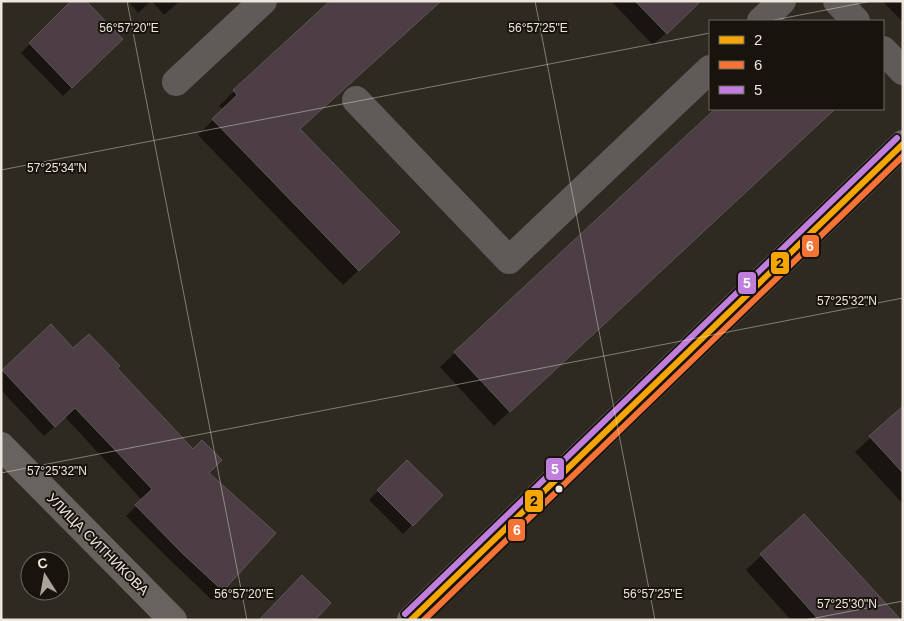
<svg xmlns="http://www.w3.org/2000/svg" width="904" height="621" viewBox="0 0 904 621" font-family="Arial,sans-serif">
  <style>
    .shadow { fill: #0007 }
    .building { fill: #4c3e44; stroke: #5d5857 }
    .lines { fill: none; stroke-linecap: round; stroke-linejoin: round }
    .minor { stroke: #5e5b58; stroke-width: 28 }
    .major { stroke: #676460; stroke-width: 28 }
    .bus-1-casing { stroke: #18140d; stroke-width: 10 }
    .bus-2-casing { stroke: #18140d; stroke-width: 10 }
    .bus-3-casing { stroke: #18140d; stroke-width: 10 }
    .bus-1 { stroke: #f7a600; stroke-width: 6 }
    .bus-2 { stroke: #f57335; stroke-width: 6 }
    .bus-3 { stroke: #c07fdc; stroke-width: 6 }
    .ticks { fill: none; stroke: #ece6dc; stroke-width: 1; stroke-opacity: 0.45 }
    .bus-dot { fill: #ece6dc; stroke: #18140d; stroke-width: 2 }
    .labels { text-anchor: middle; stroke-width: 4; stroke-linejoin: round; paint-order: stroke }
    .street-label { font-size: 14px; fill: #ece6dc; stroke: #18140d }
    .ticks-label { font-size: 12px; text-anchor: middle; fill: #ece6dc; stroke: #18140d; stroke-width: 4; stroke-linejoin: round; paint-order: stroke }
    .line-badge { stroke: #18140d; stroke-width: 2 }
    .badge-label { font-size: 14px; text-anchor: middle; font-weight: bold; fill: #fff }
    .pale-badge-label { font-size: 14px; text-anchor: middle; font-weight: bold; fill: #111 }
  </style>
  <rect width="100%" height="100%" fill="#2e2921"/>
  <path class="shadow" d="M 73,1 L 121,39 L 63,96 L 21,53 Z
    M 128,1 L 151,1 L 138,13 Z
    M 152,1 L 180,1 L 164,15 Z
    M 611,1 L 700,1 L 653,45 Z
    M 882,1 L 903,1 L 903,22 Z
    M 437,4 L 299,129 L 383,247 L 343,285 L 198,135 L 223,110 L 219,106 L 234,91 Z
    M 717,109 L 834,109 L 494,426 L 440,367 Z
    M 51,326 L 73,350 L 115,368 L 207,473 L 222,590 L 212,600 L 173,563 L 126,516 L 142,500 L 65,417 L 44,436 L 1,390 L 1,373 Z
    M 903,408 L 903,504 L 855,452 Z
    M 407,462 L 441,496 L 403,534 L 369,500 Z
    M 804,515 L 899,620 L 791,620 L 746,570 Z"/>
  <path class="building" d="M 71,1 L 86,1 L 123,39 L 72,88 L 29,43 Z
    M 330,1 L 441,1 L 300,129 L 400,232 L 359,271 L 212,119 L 237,95 L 233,90 Z
    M 635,1 L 701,1 L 667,34 Z
    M 715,109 L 835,109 L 510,412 L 454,352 Z
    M 51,324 L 73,348 L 89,334 L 120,366 L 117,368 L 193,449 L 202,440 L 222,460 L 209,473 L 276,533 L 223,591 L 183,554 L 135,505 L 152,489 L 75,408 L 55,427 L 2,370 Z
    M 903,406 L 903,473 L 869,436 Z
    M 407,460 L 443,495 L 413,526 L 377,490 Z
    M 804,514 L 901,620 L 819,620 L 760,554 Z
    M 302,575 L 331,603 L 315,620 L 259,620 Z"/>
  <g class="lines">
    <path class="minor" d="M 837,1 L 856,21
      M 761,21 L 782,1
      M 883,50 L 903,71
      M 176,82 L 263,1
      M 356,100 L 509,260 L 710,69"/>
    <path class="major" d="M 1,446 L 173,620
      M 411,620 L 903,144"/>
    <g class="bus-1-casing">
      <path id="bus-1" d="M 411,620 L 903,144"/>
    </g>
    <g class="bus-2-casing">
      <path id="bus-2" d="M 424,620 L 903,156"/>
    </g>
    <g class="bus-3-casing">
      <path id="bus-3" d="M 405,614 L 897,138"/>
    </g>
    <use href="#bus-1" class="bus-1"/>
    <use href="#bus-2" class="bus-2"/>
    <use href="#bus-3" class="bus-3"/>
  </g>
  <path class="ticks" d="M 127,1 L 247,620M 535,1 L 655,620M 769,21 L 872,1M 1,170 L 710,33M 1,473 L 903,298M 805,620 L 903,601"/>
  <circle class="bus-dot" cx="559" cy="489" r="4.5"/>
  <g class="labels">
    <g class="street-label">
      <text transform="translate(98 544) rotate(45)" y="5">УЛИЦА СИТНИКОВА</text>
    </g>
  </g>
  <g class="ticks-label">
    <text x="129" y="32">56°57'20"E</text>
    <text x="538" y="32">56°57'25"E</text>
    <text x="57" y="172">57°25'34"N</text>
    <text x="847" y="305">57°25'32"N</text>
    <text x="57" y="475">57°25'32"N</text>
    <text x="244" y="598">56°57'20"E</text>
    <text x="653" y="598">56°57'25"E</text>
    <text x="847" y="608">57°25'30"N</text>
  </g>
  <g class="line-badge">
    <rect x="801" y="234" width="19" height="24" rx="5" fill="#f57335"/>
    <rect x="770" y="251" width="20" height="24" rx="5" fill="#f7a600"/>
    <rect x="737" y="271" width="20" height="24" rx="5" fill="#c07fdc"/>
    <rect x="545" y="457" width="20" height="24" rx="5" fill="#c07fdc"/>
    <rect x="524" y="489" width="20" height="24" rx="5" fill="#f7a600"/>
    <rect x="507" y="518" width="19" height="24" rx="5" fill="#f57335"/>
  </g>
  <g class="badge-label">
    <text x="810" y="251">6</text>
    <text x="747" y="288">5</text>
    <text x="555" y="474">5</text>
    <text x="517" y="535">6</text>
  </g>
  <g class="pale-badge-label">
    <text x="780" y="268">2</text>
    <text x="534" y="506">2</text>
  </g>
  <rect width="904" height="621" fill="none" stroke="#ece6dc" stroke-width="5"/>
  <rect x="709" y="20" width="175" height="90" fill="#18140d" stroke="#6d6860"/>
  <rect x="719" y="36" width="25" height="8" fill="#f7a600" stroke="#6d6860"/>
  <text x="754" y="45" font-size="15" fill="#ece6dc">2</text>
  <rect x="719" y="61" width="25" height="8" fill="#f57335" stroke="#6d6860"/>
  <text x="754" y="70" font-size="15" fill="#ece6dc">6</text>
  <rect x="719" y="86" width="25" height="8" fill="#c07fdc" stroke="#6d6860"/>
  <text x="754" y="95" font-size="15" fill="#ece6dc">5</text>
  <g transform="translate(45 576) rotate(349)"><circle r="24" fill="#18140d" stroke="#6d6860"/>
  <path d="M0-4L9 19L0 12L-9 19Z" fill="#aaa49b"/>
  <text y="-8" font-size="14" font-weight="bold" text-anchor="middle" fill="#ece6dc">С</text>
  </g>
</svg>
